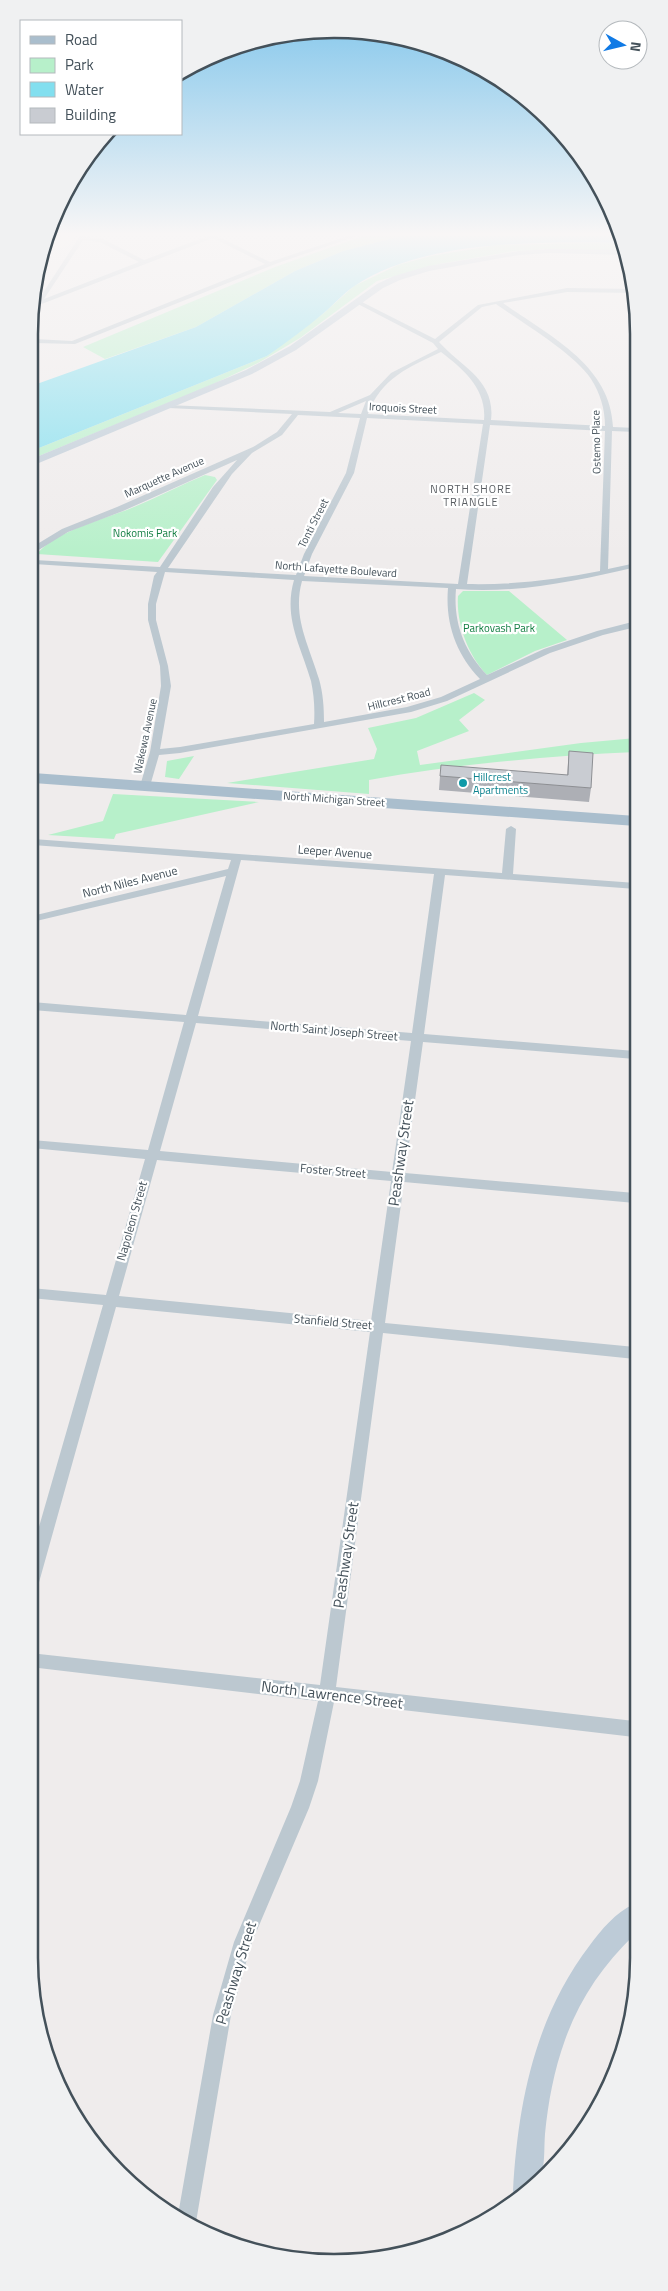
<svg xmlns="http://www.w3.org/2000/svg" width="668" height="2291" viewBox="0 0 668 2291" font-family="'Titillium Web',sans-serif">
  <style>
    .commercial { fill: #fcf3e3 }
    .green { fill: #b7f0ca }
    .water { fill: #82dfef }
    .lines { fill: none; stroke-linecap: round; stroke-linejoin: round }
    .street { fill: #bcc8d0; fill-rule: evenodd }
    .secondary { fill: #bdcbd7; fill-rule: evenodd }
    .primary { fill: #aabecd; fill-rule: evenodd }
    .wall { fill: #adafb5 }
    .building { fill: #c9ccd2; stroke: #8d8f93 }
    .culture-dot { fill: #0f9aa8; stroke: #fff; stroke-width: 2 }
    .labels { text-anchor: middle; stroke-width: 4.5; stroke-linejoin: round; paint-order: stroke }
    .far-street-label { font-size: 11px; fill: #44515a; stroke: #fff }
    .far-neighbourhood-label { font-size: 11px; letter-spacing: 1px; fill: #595d62; stroke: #fff }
    .far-park-label { font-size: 11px; fill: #127e42; stroke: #fff }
    .far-culture-label { font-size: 11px; fill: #0d838f; stroke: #fff; text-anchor: start }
    .street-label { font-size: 12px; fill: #44515a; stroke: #fff }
    .near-street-label { font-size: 15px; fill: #44515a; stroke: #fff }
    .rim { fill: none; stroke: #44515a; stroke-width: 2.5 }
  </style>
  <rect width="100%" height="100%" fill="#efecec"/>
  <path class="commercial" d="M 51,236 L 75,236 L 68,246 L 44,252 Z"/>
  <path class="green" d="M 363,236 L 401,236 L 343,251 L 295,271 L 196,327 L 105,359 L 83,347 L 275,267 Z
    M 590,243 L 621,243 L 623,251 L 552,249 L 514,251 L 439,264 L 377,281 L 300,338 L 258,363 L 207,387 L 34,458 L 34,450 L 267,356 L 324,313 L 354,286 L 398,265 L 431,256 L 497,245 Z
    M 205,475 L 215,477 L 217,480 L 158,562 L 37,554 C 57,530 106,519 134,507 C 158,497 181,485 205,475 Z
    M 463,591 L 509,591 L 567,640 L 535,651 L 487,675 C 468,655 456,623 458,596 Z
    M 474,693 L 485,700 L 459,720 L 469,731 L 417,751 L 420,765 L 581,743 L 636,738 L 636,752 C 547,756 457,764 369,780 L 369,794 L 227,783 L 374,759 L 377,749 L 368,728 L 416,718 Z
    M 194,756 L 179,779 L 165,777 L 167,761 Z
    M 113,794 L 259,802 L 116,834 L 114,839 L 48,835 L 103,821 Z"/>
  <path class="water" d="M 401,236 L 619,236 L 621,243 C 540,242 422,239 353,287 C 343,294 334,304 325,312 C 306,328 287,342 267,356 L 34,450 L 34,385 L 196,327 L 295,271 L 343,251 Z"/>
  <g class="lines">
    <path class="street" d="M 80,236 L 103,239 L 144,260 L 208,236 L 217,236 L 270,262 L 348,236 L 357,236 L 278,263 L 75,344 L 34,343 L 34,339 L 72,341 L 265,264 L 213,238 L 39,305 L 35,305 ZM 83,240 L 100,242 L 139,262 L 44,299 Z
      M 567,288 L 635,289 L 636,293 L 567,292 L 503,303 C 548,335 611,365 613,427 L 636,428 L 636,432 L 612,431 L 608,569 L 636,563 L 636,567 C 577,581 516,594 456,589 C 453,622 464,651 487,675 L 544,649 L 597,631 L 636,621 L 636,627 L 603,635 L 550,653 L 447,701 L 411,712 L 180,753 L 159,755 L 150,786 L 145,789 L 142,788 L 140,786 L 150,752 L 161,686 L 160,666 L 148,620 L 148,604 L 154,576 L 157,572 L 34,564 L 34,560 L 160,567 L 213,487 L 237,460 L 123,511 L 68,532 L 37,551 L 34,551 L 34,546 L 62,529 L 117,507 L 253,447 L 277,432 L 292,414 L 169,408 L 165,406 L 167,405 L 330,412 L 370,395 L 391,373 L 438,349 L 433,343 L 356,303 L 356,301 L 360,301 L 435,339 L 478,305 ZM 496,304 C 521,322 575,354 591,379 C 600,393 605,409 605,426 L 491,420 C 496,380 460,366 439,342 L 482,307 ZM 441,352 C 463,369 487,389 484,420 L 368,414 C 381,378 409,367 441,352 ZM 366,401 L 361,414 L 338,413 ZM 298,415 L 360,418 L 346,473 L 304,554 L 296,575 L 168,568 L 232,474 L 252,453 L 282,435 ZM 367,418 L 483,424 L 458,584 L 304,576 L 312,554 L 354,473 ZM 490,425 L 605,431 L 600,571 C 556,580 512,585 467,584 ZM 165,572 L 294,580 C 283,618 301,646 311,681 C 314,695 315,709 314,724 L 180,747 L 160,749 L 171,686 L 168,666 L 156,620 L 156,604 ZM 302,581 L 448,588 C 445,623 456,654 480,679 L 441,697 L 407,707 L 324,722 C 324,707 323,693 319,679 C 309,645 292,617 302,581 Z
      M 511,826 L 516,829 L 513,874 L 636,883 L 636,889 L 445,875 L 424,1034 L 635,1051 L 635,1059 L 423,1042 L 405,1173 L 635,1193 L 635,1203 L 404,1182 L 385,1323 L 635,1347 L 635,1359 L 383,1333 L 336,1687 L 634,1721 L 634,1737 L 334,1702 L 318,1781 L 309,1808 L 252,1942 L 231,2015 L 195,2228 L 178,2215 L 213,2015 L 234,1942 L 291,1807 L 300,1781 L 318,1701 L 30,1667 L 30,1653 L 320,1685 L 370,1332 L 116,1307 L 38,1586 L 36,1591 L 30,1593 L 30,1558 L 103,1305 L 31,1298 L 31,1288 L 106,1295 L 145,1159 L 32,1148 L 32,1140 L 148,1150 L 184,1022 L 32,1010 L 32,1002 L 186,1015 L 226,876 L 32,922 L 32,916 L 228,869 L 231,860 L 33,845 L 33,839 L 502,873 L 506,829 ZM 241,860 L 434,874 L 412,1033 L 198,1016 ZM 196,1023 L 411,1041 L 392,1172 L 160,1151 ZM 157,1160 L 391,1181 L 371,1321 L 119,1296 Z"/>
    <path class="secondary" d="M 549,249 L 623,250 L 625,255 L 549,253 L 519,255 L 429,271 L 400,280 L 383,288 L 296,350 L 252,374 L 34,465 L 34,458 L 246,370 L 290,346 L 377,284 L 394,276 L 428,266 L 519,251 Z
      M 634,1904 L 634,1935 C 603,1965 579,2000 565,2040 C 554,2070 548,2103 545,2134 C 544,2146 545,2161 542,2172 C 541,2178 522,2198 517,2201 L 513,2191 C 518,2102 535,2017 590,1945 C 601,1930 616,1912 634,1904 Z"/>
    <path class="primary" d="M 33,773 L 636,816 L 636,826 L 33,783 Z"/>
  </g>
  <path class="wall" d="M 569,751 L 591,788 L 589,802 L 439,790 L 440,776 L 567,775 Z"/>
  <path class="building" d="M 569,751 L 593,753 L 591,788 L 440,776 L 441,765 L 568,775 Z"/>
  <linearGradient id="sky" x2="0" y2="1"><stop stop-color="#7fc5eb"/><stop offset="0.42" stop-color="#f8f6f6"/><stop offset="1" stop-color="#f8f6f6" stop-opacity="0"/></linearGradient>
  <rect width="668" height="557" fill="url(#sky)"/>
  <circle class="culture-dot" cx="463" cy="783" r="5"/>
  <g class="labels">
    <g class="far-street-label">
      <text transform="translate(403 408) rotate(3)" y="4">Iroquois Street</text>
      <text transform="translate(596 442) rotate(-91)" y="4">Ostemo Place</text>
      <text transform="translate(164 477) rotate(-24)" y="4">Marquette Avenue</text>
      <text transform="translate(313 523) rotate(-63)" y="4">Tonti Street</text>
      <text transform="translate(336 569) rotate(4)" y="4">North Lafayette Boulevard</text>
      <text transform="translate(399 699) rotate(-14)" y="4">Hillcrest Road</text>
      <text transform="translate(145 736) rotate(-78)" y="4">Wakewa Avenue</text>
      <text transform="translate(334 799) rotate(4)" y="4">North Michigan Street</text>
    </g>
    <g class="far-neighbourhood-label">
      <text x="471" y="493">NORTH SHORE<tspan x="471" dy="13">TRIANGLE</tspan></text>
    </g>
    <g class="far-park-label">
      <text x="145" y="537">Nokomis Park</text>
      <text x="499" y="632">Parkovash Park</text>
    </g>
    <g class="far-culture-label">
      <text x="473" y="781">Hillcrest<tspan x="473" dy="13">Apartments</tspan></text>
    </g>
    <g class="street-label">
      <text transform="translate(335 852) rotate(4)" y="4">Leeper Avenue</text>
      <text transform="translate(130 882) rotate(-14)" y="4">North Niles Avenue</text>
      <text transform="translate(334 1031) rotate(5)" y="4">North Saint Joseph Street</text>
      <text transform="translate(333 1171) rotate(5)" y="4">Foster Street</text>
      <text transform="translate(132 1221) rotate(-74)" y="4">Napoleon Street</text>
      <text transform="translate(333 1322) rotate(5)" y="4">Stanfield Street</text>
    </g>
    <g class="near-street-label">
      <text transform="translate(401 1153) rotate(-82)" y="5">Peashway Street</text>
      <text transform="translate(346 1555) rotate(-82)" y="5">Peashway Street</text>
      <text transform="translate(332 1695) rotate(7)" y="5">North Lawrence Street</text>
      <text transform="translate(236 1973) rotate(-73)" y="5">Peashway Street</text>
    </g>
  </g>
  <path d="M0 0H668V2291H0ZM334 38H334A296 296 0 0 1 630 334V1958A296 296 0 0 1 334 2254H334A296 296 0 0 1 38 1958V334A296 296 0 0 1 334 38Z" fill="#f0f1f2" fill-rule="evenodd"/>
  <path class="rim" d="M334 38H334A296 296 0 0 1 630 334V1958A296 296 0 0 1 334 2254H334A296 296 0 0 1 38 1958V334A296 296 0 0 1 334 38Z"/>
  <rect x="20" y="20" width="162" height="115" fill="#ffffff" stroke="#b4b9bd"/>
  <rect x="30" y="36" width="25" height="8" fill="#aabecd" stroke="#b4b9bd"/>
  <text x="65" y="45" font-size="15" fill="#44515a">Road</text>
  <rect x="30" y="58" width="25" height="15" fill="#b7f0ca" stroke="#b4b9bd"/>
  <text x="65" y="70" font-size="15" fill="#44515a">Park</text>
  <rect x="30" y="82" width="25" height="15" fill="#82dfef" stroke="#b4b9bd"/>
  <text x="65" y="95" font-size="15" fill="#44515a">Water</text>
  <rect x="30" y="108" width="25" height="15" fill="#c9ccd2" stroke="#b4b9bd"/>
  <text x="65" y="120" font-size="15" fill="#44515a">Building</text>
  <g transform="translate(623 45) rotate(98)"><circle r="24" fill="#ffffff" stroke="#b4b9bd"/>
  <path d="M0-4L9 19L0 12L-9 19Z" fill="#107ae5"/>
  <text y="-8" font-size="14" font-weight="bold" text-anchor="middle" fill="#44515a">N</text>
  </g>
</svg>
